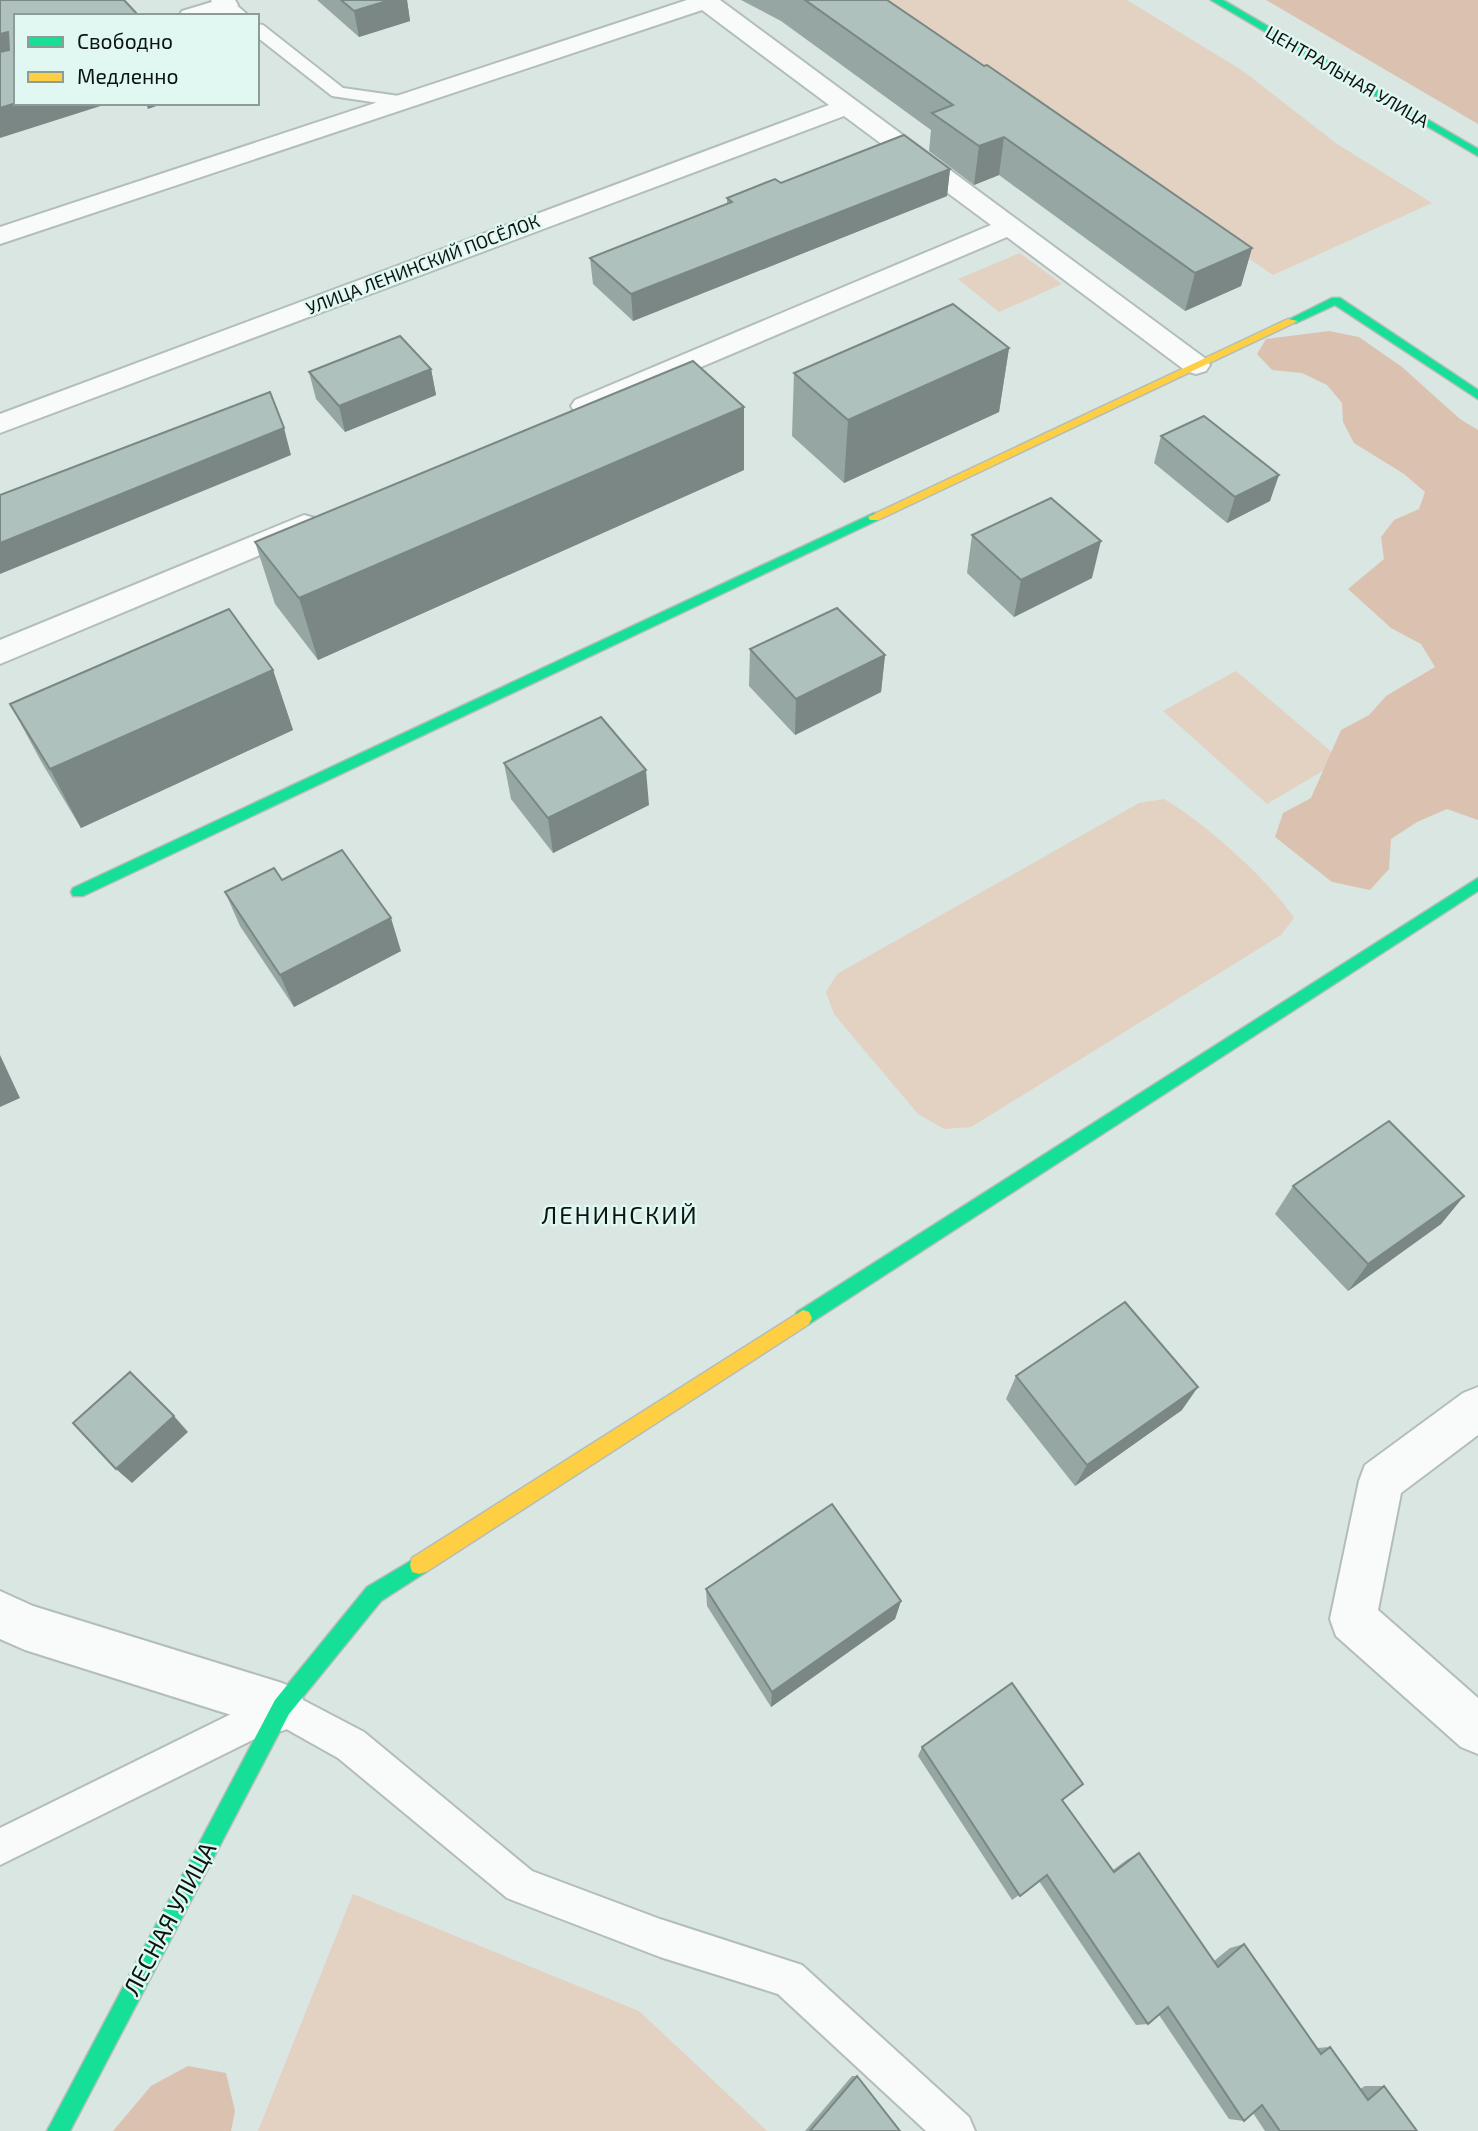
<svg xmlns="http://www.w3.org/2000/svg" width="1478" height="2131" viewBox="0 0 1478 2131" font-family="'Exo 2',sans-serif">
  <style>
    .green { fill: #e3d1c2 }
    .forest { fill: #dbc2b0 }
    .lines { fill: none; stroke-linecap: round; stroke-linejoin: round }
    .lane-casing { stroke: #b3bdba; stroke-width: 4 }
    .street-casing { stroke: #b3bdba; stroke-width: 4 }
    .fast-casing { stroke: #b3bdba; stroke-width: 3 }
    .slow-casing { stroke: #b3bdba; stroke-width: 3 }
    .lane { fill: #f9fbfb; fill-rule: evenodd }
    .street { fill: #f9fbfb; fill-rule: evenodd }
    .fast { fill: #16e098; fill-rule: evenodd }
    .slow { fill: #ffcf43; fill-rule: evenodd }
    .wall { fill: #96a6a2 }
    .shaded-wall { fill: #7a8784 }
    .building { fill: #aec1bc; stroke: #7a8784; stroke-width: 2 }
    .labels { text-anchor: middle; stroke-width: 5; stroke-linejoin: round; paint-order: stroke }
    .far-street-label { font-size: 18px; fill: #0c1412; stroke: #e1f8f2 }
    .quarter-label { font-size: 24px; letter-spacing: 2px; fill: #0c1412; stroke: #e1f8f2 }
    .near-street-label { font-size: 24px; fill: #0c1412; stroke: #e1f8f2 }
  </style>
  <rect width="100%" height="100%" fill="#d9e6e2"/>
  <path class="green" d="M 871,0 L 1127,0 L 1243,71 L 1337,144 L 1432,203 L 1273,275 Z
    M 1020,253 L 1062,284 L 999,312 L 958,279 Z
    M 1236,671 L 1341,760 L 1267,804 L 1163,711 Z
    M 1164,799 C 1204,822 1269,880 1294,918 L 1281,935 L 971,1127 L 944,1129 L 918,1114 L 834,1014 L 826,992 L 837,974 L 1139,803 Z
    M 353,1894 L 639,2011 L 767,2131 L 258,2131 Z"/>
  <path class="forest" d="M 1266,0 L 1478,0 L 1478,124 Z
    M 1329,331 L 1359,337 L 1402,367 L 1460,419 L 1478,430 L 1478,820 L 1447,809 L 1417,822 L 1391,839 L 1389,869 L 1370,890 L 1332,882 L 1275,837 L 1283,813 L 1311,798 L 1341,730 L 1369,715 L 1386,696 L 1435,667 L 1421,644 L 1391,628 L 1348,589 L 1384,559 L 1381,537 L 1394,520 L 1419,509 L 1425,492 L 1404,474 L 1354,443 L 1343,422 L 1342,403 L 1327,385 L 1302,373 L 1272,370 L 1257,354 L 1266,339 Z
    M 188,2066 L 226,2073 L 235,2111 L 231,2131 L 113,2131 L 151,2086 Z"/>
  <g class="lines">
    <g class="lane-casing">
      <path id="lane" d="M 227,0 L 233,2 L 249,16 L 230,16 L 219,5 Z
        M 257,24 L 263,25 L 343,88 L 399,96 L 408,101 L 399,106 L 332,96 L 257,37 Z
        M 282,1689 L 364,1732 L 532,1871 L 660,1919 L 802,1965 L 969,2117 L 975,2131 L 926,2131 L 778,1994 L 660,1957 L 507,1898 L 338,1758 L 281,1726 L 0,1865 L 0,1828 Z"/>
    </g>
    <g class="street-casing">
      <path id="street" d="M 211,0 L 235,0 L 238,5 C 226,20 196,16 179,16 L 182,11 L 212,2 Z
        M 687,0 L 720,0 L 1206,359 L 1210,365 L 1206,371 L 1196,374 L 1186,371 L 1007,237 L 595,412 L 585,415 L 575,412 L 571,406 L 575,400 L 991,225 L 844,116 L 0,433 L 0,414 L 829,105 L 702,10 L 0,244 L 0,227 Z
        M 304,515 L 315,518 L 319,525 L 315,532 L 0,664 L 0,640 Z
        M 1478,1387 L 1478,1435 L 1401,1493 L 1378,1610 L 1478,1698 L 1478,1754 L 1461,1747 L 1336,1636 L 1330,1619 L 1359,1481 L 1365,1465 L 1463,1393 Z
        M 0,1591 L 33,1606 L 282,1683 L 299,1690 L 306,1707 L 299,1724 L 282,1731 L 25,1650 L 0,1639 Z"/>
    </g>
    <g class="fast-casing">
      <path id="fast" d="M 1211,0 L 1223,0 L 1478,149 L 1478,156 Z
        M 1332,298 L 1340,298 L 1478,390 L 1478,399 L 1335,305 L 1296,323 L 1286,321 Z
        M 874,513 L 878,514 L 878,520 L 83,896 L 73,896 L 71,892 L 73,888 Z
        M 1478,878 L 1478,891 L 809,1324 L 803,1326 L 797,1324 L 794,1318 L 797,1312 Z
        M 419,1556 L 426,1558 L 428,1565 L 426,1572 L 381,1601 L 289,1714 L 70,2131 L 47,2131 L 275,1700 L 367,1587 Z"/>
    </g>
    <g class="slow-casing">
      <path id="slow" d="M 1288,319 L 1298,321 L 878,520 L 870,520 L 868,517 Z
        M 803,1310 L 809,1312 L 812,1318 L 809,1324 L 426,1572 L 419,1574 L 412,1572 L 410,1565 L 412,1558 Z"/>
    </g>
    <use href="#lane" class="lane"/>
    <use href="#street" class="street"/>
    <use href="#fast" class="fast"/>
    <use href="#slow" class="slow"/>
  </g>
  <path class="wall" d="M 317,0 L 407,0 L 410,21 L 359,37 Z
    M 741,0 L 887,0 L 1252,248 L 1241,286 L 1185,311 L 999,175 L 974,185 L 929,151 L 931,130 L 781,21 Z
    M 950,169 L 947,196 L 633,321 L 593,284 L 590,258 L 727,204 L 727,198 Z
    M 1009,348 L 999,412 L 844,483 L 792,436 L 794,373 Z
    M 431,369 L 436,395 L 345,432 L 316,399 L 309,372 Z
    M 1161,436 L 1270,501 L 1227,523 L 1154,463 Z
    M 744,470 L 318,660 L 275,604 L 255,542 Z
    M 972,535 L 1092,578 L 1014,617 L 967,573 Z
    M 750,649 L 885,655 L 881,692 L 795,735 L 749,686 Z
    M 273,670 L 293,730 L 81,828 L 42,763 L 10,704 Z
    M 504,763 L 649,805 L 553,853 L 511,799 Z
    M 225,892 L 401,951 L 294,1007 L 240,926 Z
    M 1293,1186 L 1464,1196 L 1441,1224 L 1348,1291 L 1275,1214 Z
    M 1016,1376 L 1182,1410 L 1075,1486 L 1006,1399 Z
    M 706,1589 L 901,1601 L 895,1619 L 771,1707 L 707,1606 Z
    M 922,1747 L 1062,1800 L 1113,1870 L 1128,1859 L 1139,1853 L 1214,1961 L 1230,1948 L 1244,1944 L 1317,2048 L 1330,2047 L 1360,2089 L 1365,2086 L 1384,2086 L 1417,2131 L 1265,2131 L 1253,2113 L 1244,2121 L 1229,2119 L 1159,2015 L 1148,2024 L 1136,2025 L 1039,1881 L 1012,1900 L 918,1756 Z
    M 852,2076 L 857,2076 L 900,2131 L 805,2131 Z"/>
  <path class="shaded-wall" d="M 390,0 L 407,0 L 410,21 L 359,37 L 354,11 Z
    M 8,32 L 16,53 L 0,62 L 0,34 Z
    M 16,103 L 110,103 L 0,138 L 0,108 Z
    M 146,103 L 165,103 L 148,109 Z
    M 1004,137 L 999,175 L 974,185 L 979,146 Z
    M 950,169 L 947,196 L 633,321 L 631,294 Z
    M 1252,248 L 1241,286 L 1185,311 L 1195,273 Z
    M 1009,348 L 999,412 L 844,483 L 848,420 Z
    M 431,369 L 436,395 L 345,432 L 339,406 Z
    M 744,407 L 744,470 L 318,660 L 299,598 Z
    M 284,428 L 291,455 L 0,574 L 0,543 Z
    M 1279,475 L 1270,501 L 1227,523 L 1235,497 Z
    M 1101,541 L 1092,578 L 1014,617 L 1021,580 Z
    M 885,655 L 881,692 L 795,735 L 796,699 Z
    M 273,670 L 293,730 L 81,828 L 50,769 Z
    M 646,770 L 649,805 L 553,853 L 548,818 Z
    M 391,918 L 401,951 L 294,1007 L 280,975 Z
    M 0,1055 L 20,1098 L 0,1107 Z
    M 1464,1196 L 1441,1224 L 1348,1291 L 1368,1264 Z
    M 1198,1387 L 1182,1410 L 1075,1486 L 1087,1465 Z
    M 174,1416 L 188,1432 L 132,1483 L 116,1469 Z
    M 901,1601 L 895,1619 L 771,1707 L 772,1692 Z"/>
  <path class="building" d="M 0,0 L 124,0 L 139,16 L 16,16 L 16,103 L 0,108 L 0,52 L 9,50 L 8,32 L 0,34 Z
    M 341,0 L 390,0 L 354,11 Z
    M 805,0 L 887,0 L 984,66 L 987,65 L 1252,248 L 1195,273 L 1004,137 L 979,146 L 932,113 L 953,105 Z
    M 904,135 L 950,169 L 631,294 L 590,258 L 732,202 L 727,198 L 775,179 L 781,183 Z
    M 953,304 L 1009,348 L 848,420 L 794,373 Z
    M 400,336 L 431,369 L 339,406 L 309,372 Z
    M 693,361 L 744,407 L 299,598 L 255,542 Z
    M 270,392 L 284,428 L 0,543 L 0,495 Z
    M 1204,416 L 1279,475 L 1235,497 L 1161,436 Z
    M 1051,498 L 1101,541 L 1021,580 L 972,535 Z
    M 837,608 L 885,655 L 796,699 L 750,649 Z
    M 229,609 L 273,670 L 50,769 L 10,704 Z
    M 601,717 L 646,770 L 548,818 L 504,763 Z
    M 342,850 L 391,918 L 280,975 L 225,892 L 274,868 L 282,880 Z
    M 1389,1121 L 1464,1196 L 1368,1264 L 1293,1186 Z
    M 1125,1302 L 1198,1387 L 1087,1465 L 1016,1376 Z
    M 130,1372 L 174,1416 L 116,1469 L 73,1423 Z
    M 832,1504 L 901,1601 L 772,1692 L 706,1589 Z
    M 1012,1683 L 1083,1784 L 1062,1800 L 1114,1872 L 1139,1853 L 1218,1967 L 1244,1944 L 1321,2054 L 1330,2047 L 1368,2100 L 1384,2086 L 1417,2131 L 1280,2131 L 1262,2105 L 1244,2121 L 1168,2007 L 1148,2024 L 1047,1875 L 1020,1896 L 922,1747 Z
    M 857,2076 L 900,2131 L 810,2131 Z"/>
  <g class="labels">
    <g class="far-street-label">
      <text transform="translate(1347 77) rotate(30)" y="6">ЦЕНТРАЛЬНАЯ УЛИЦА</text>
      <text transform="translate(423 265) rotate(-21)" y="6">УЛИЦА ЛЕНИНСКИЙ ПОСЁЛОК</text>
    </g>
    <g class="quarter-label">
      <text x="620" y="1224">ЛЕНИНСКИЙ</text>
    </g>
    <g class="near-street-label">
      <text transform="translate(170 1919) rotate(-62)" y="8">ЛЕСНАЯ УЛИЦА</text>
    </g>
  </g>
  <rect x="14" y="14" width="245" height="91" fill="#e1f8f2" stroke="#8c9d98" stroke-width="2"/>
  <rect x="28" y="37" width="35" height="10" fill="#16e098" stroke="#8c9d98" stroke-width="2"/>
  <text x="77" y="49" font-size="21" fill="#0c1412">Свободно</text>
  <rect x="28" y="72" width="35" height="10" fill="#ffcf43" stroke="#8c9d98" stroke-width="2"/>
  <text x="77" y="84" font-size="21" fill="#0c1412">Медленно</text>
</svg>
